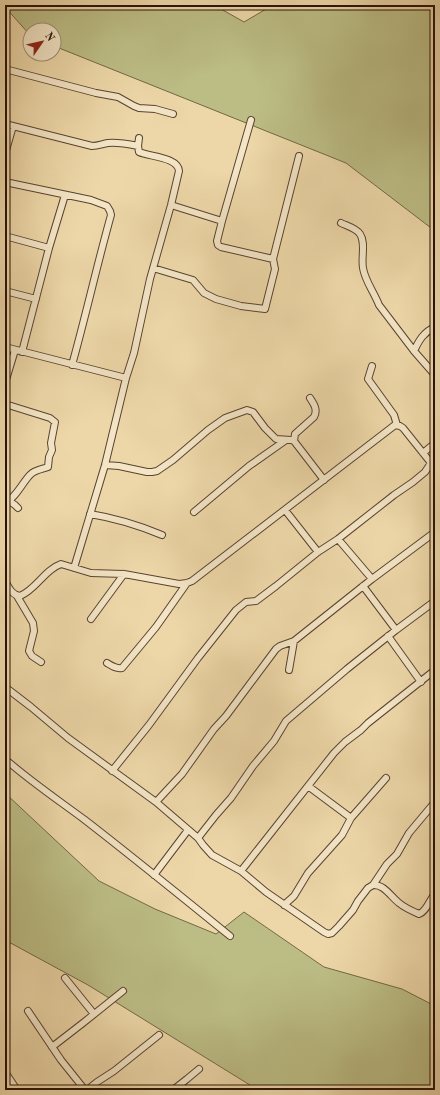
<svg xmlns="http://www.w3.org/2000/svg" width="440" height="1095" viewBox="0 0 440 1095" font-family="'Old Standard TT',serif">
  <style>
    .green { fill: #bcbd85; stroke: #726847 }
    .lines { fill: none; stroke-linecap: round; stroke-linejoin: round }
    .minor-casing { stroke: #594331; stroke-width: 8 }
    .minor { stroke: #f3e5c6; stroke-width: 6 }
  </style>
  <rect width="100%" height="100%" fill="#edd7a8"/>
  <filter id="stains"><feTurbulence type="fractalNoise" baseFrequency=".005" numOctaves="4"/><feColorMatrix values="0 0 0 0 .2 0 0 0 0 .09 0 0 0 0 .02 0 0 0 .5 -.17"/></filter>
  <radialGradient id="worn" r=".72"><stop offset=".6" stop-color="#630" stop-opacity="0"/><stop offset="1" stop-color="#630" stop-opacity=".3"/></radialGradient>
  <path class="green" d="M 5,5 L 214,5 L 244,22 L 273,5 L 435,5 L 435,231 L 346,163 L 54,46 L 54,30 L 30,30 L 30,35 L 5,7 Z
    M 5,793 L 99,881 L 155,909 L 216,934 L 244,912 L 324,967 L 402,989 L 435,1006 L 435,1090 L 258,1090 L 88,985 L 5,940 Z"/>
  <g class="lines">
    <g class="minor-casing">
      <path id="minor" d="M 5,69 L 96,93 L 118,97 L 134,106 L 139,108 L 155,109 L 173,114
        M 251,120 L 222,221 L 217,241 L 218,245 L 221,247 L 273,259
        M 5,124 L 92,146 C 98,146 102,144 108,143 C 118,142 128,144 138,146
        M 5,154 L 13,126
        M 5,182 L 91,200 L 107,206 L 110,211 L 111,215 C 97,265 86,315 72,365
        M 171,205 L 222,221
        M 341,223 C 347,226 356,228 360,234 C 366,243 361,257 363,268 C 365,281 374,292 379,305 L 414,351 L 435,375
        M 5,236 L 49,248
        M 153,268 L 193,280 L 204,293 L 216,299 L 241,306 L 265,309 L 275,269 L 273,259 L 299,156
        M 5,291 L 36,299
        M 5,347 L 126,378
        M 414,351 C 419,340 424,332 435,327
        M 22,352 L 49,248 L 65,195
        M 372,366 L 368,379 L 394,415 L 397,425
        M 5,383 L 15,350
        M 5,404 L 50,418 L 55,422 L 51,443 L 52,450 L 49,457 L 48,467 C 43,469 35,470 31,474 C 23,481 15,500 5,502
        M 294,441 L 295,434 L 314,417 C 318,410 314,404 310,398
        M 423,453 L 435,443
        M 105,465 L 119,466 L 147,472 L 152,472 L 157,471 L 173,460 L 208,430 L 225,418 L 247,410 L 253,412 L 265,428 L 276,439 L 291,440 L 294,441 L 324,480
        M 9,501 L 15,505 L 18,508
        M 285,510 L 318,552
        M 194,512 L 249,466 L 286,440
        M 90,514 C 115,518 138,525 162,535
        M 338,539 L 372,579
        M 74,568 L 105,465 L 126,378 L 134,353 L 150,279 L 171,205 L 179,171 C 178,157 150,157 139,152 L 138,146 L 139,138
        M 5,581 C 9,588 12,595 20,596 C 37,589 44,570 61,564 L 91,573 L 124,574 L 179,584 L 187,583 L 192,581 L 395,425 L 400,426 L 403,428 L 435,468
        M 363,586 L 396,630
        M 17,596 L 33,623 L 34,631 L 29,651 L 32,656 L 41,662
        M 91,619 L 124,574
        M 388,636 L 421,682
        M 107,663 C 112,666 116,669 122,668 L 156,627 L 187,583
        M 289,670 L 294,641
        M 5,687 L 31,707 L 68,738 L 156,802 L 198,838 L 203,845 L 212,855 L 241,871 L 266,892 L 324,932 L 328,934 L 332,933 L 339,926 L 353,910 L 358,901 L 368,888 L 373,885 L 387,864 L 397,854 L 409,833 L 435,802
        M 5,759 C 30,781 58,800 85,820 C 134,858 182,897 230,936
        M 112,771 L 149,725 L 198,658 L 236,610 L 246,602 L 256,601 L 276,586 L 318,552 L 338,539 L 394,495 L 413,482 L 425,472 L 431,463
        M 308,786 L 351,818
        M 156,802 L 182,774 L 214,729 L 226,716 L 276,649 L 280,646 L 294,641 L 372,579 L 435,532
        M 198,838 L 216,815 L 231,798 L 253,766 L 274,741 L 286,721 L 347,669 L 396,630 L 435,601
        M 241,871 L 334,753 L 345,742 L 361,730 L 368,723 L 435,670
        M 154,875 L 188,830
        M 373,885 C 384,884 391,897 399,903 C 405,908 412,911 419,914 C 427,911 429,900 435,894
        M 284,905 L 294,896 L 308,873 L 342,835 L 351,818 L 386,778
        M 65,978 L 94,1014
        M 28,1011 L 61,1060 L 85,1090
        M 52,1047 L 83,1023 L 123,991
        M 5,1072 L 17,1090
        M 87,1090 L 97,1082 L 114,1071 L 159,1035
        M 173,1090 L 187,1079 L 199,1069"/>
    </g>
    <use href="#minor" class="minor"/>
  </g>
  <rect width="440" height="1095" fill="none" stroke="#edd7a8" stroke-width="20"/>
  <rect x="6" y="6" width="428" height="1083" fill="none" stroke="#281209" stroke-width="2"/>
  <rect x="10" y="10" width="420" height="1075" fill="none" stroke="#281209"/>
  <g transform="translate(42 42) rotate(56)"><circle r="19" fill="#f3e5c6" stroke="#a2917a"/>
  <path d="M0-3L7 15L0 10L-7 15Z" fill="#8f2418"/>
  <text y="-6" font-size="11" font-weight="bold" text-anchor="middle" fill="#281209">N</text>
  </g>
  <rect width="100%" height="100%" filter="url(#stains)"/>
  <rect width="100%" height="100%" fill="url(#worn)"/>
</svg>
